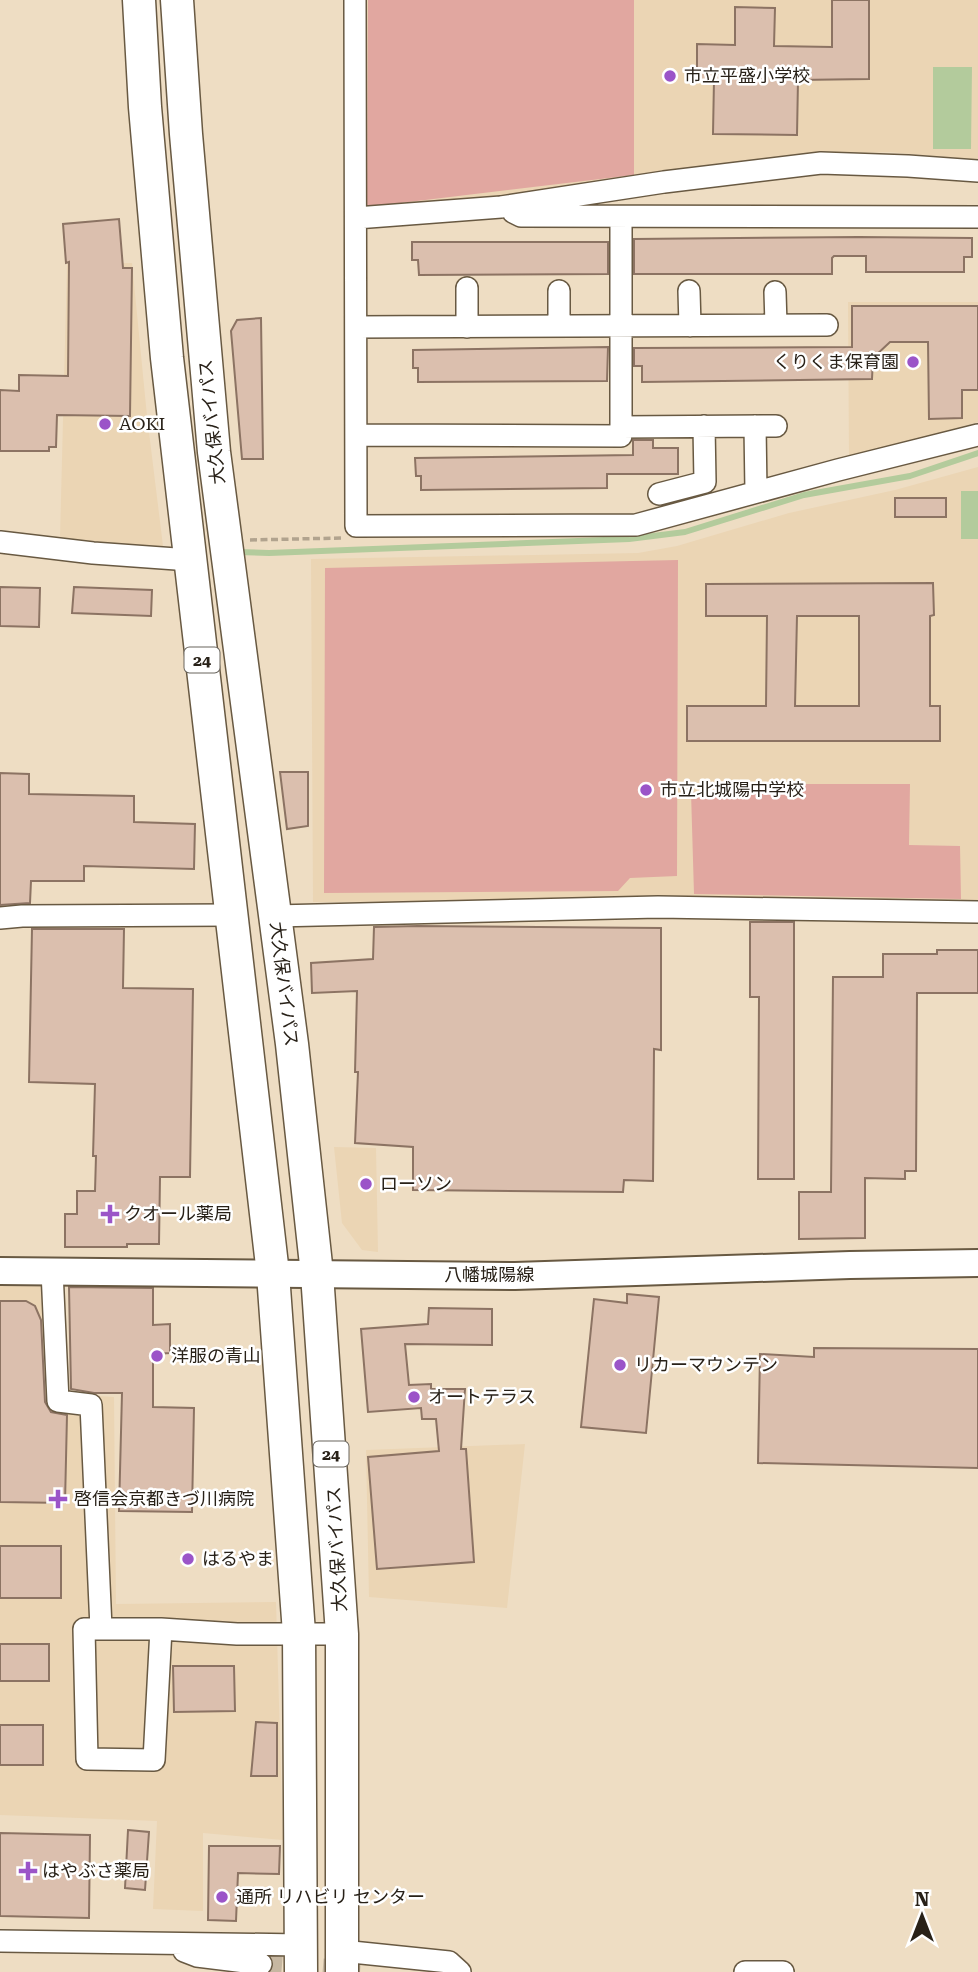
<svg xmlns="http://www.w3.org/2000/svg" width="978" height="1972" viewBox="0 0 978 1972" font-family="'Roboto Serif','Noto Sans JP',serif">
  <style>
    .built { fill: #ebd5b4 }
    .green { fill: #e1a7a0 }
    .water { fill: #b3cb9c }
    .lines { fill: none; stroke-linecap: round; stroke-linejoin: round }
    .stream { stroke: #b3cb9c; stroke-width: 6 }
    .building { fill: #dbbfae; stroke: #8c7363; stroke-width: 2; fill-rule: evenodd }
    .minor-tunnel { stroke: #c6b7a1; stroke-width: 21; stroke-dasharray: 21 10; stroke-linecap: butt }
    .minor-casing { stroke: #685942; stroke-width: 24 }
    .major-casing { stroke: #685942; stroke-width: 30 }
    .highway-casing { stroke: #685942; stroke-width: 35 }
    .path { stroke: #b1a38e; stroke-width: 3.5; stroke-dasharray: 7 3.5; stroke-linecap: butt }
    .minor { stroke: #fff; stroke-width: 21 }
    .major { stroke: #fff; stroke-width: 26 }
    .highway { stroke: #fff; stroke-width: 32 }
    .poi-dot { fill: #9b54c8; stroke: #fff; stroke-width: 2.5 }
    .labels { text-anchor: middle; stroke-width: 5; stroke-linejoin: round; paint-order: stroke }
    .shield { fill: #fff; stroke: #68645d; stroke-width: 2 }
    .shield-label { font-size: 16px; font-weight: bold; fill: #282118 }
    .poi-label { font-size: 18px; fill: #282118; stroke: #fff; text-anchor: start }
    .street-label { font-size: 18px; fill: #282118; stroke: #fff }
  </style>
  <rect width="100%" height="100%" fill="#eeddc3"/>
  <path class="built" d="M 361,0 L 978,0 L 978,160 L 890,152 L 788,155 L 675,170 L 597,187 L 362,210 Z
    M 132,263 L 147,416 L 163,546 L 114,545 L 60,538 L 67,264 Z
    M 848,302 L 978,302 L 978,422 L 849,459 Z
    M 978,467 L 978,905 L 682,900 L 313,902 L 311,559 L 638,553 L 677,546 L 789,513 L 895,490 Z
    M 334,1147 L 376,1148 L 378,1252 L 362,1250 L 342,1223 Z
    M 0,1282 L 64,1282 L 64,1394 L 114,1397 L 116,1604 L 276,1602 L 283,1840 L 203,1833 L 203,1911 L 153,1909 L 157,1821 L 0,1815 Z
    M 525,1444 L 507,1608 L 369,1597 L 366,1450 Z"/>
  <path class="green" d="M 368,0 L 634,0 L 634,175 L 367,207 Z
    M 678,560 L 677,876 L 630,878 L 618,891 L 324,893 L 325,568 Z
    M 755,784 L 910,784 L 909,845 L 960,846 L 961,899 L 694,894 L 691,792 L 753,793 Z"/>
  <path class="water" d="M 933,67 L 972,67 L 971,149 L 933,149 Z
    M 961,491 L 978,491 L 978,539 L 961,539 Z"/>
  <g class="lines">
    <path class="stream" d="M 236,552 L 269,553 L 629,539 L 685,532 L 804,495 L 910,476 L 978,453"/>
  </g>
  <path class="building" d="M 832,0 L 869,0 L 869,79 L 798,80 L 797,135 L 713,134 L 714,80 L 697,80 L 697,44 L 735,45 L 735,7 L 775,8 L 774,46 L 832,47 Z
    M 119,219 L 123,268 L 132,268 L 130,416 L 57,415 L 56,447 L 49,447 L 49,451 L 0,451 L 0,390 L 19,391 L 19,375 L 68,376 L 69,262 L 66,263 L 63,224 Z
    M 859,237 L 972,238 L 972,257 L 964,257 L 964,272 L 866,272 L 866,256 L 834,256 L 832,258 L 832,274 L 634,274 L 634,239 Z
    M 412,242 L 608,242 L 608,274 L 419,275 L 418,260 L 412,260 Z
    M 852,306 L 978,306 L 978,390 L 962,390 L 962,418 L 929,419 L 928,342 L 890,342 L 873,358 L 872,379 L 642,382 L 642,366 L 634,366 L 634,348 L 852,347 Z
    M 261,318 L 263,459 L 242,459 L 231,331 L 237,320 Z
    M 608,347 L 607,381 L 418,382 L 418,368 L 413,368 L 413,350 Z
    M 633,440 L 653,440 L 653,448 L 678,448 L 678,474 L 607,474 L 607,488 L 421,490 L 421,476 L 416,476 L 415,458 L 633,455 Z
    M 895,498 L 946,498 L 946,517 L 895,517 Z
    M 933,583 L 934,615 L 930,616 L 930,706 L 940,706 L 940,741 L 687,741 L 687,706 L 766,706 L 767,616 L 706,616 L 706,584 ZM 797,616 L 859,616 L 859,706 L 795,706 Z
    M 0,587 L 40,588 L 39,627 L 0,626 Z
    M 74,587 L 152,590 L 151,616 L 72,613 Z
    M 280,772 L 308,772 L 308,826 L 287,829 Z
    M 0,773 L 29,774 L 29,794 L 134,796 L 134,822 L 195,824 L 194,869 L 84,866 L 84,881 L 31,881 L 30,903 L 0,905 Z
    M 750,922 L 794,922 L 794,1179 L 758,1179 L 759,997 L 750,997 Z
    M 418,926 L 661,928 L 661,1050 L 654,1049 L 653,1181 L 624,1180 L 623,1192 L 413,1190 L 413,1147 L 355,1143 L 358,1072 L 355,1072 L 357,991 L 312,993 L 311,963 L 373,959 L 374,927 Z
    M 32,929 L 124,929 L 123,988 L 193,989 L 190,1177 L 160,1177 L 159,1244 L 127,1244 L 127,1247 L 65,1247 L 65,1214 L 77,1214 L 77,1191 L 95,1191 L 96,1156 L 93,1156 L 95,1084 L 29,1082 Z
    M 937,950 L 978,950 L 978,993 L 917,993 L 916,1171 L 905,1171 L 905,1179 L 865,1178 L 865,1238 L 799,1239 L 799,1192 L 831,1192 L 833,977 L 883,977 L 883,954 L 937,954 Z
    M 69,1287 L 153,1288 L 153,1325 L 170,1324 L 170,1353 L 153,1354 L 153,1407 L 194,1408 L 192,1512 L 119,1511 L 122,1393 L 94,1393 L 71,1389 Z
    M 627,1294 L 659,1297 L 646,1433 L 581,1427 L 594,1299 L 627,1303 Z
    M 0,1301 L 26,1301 L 35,1306 L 41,1320 L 45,1402 L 51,1412 L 67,1415 L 65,1503 L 0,1502 Z
    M 429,1308 L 492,1309 L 492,1345 L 405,1344 L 409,1385 L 431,1384 L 431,1389 L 465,1389 L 461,1449 L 466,1449 L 474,1562 L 377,1569 L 368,1457 L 439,1451 L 436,1419 L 422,1419 L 421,1408 L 368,1412 L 361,1329 L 428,1324 Z
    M 814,1348 L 978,1349 L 978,1468 L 758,1463 L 760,1354 L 814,1357 Z
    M 0,1546 L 61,1546 L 61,1598 L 0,1598 Z
    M 0,1644 L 49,1644 L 49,1681 L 0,1681 Z
    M 173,1666 L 234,1666 L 235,1711 L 174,1712 Z
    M 256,1722 L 277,1723 L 277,1776 L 251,1776 Z
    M 0,1725 L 43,1725 L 43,1765 L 0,1765 Z
    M 128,1830 L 149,1832 L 145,1890 L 125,1888 Z
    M 0,1833 L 90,1835 L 89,1918 L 0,1916 Z
    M 209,1846 L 280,1846 L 279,1874 L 238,1873 L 236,1921 L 208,1920 Z"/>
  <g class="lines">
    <path class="minor-tunnel" d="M 261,1964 L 360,1972"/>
    <g class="minor-casing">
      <path id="minor" d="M 355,0 L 356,526 L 636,525 L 838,470 L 978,435
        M 513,212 L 521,216 L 978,217
        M 356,218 L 501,207 L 664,182 L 821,163 L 908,166 L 978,171
        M 467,288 L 467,327
        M 689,291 L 690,326
        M 775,292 L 776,325
        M 559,326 L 559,291
        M 356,327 L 827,325
        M 755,426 L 756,492
        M 621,427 L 776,426
        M 356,435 L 621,436 L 621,217
        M 659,494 L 705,482 L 704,426
        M 0,542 L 93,553 L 190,560
        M 275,916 L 658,907 L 978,912
        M 0,918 L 22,916 L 231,915
        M 52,1271 L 58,1401 L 91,1405 L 101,1628
        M 161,1629 L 154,1760 L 87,1759 L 84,1629 L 161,1629 L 237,1634 L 342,1634
        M 0,1941 L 302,1945
        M 184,1951 L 197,1956 L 261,1964
        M 342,1951 L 449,1962 L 460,1972
        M 745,1972 L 783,1972"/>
    </g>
    <g class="major-casing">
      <path id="major" d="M 0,1271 L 515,1276 L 850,1265 L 978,1263"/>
    </g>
    <g class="highway-casing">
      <path id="highway" d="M 139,0 L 145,107 L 167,358 L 273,1274 L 299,1633 L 301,1972
        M 177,0 L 186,134 L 214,452 L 292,1044 L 317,1274 L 342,1634 L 342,1972"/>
    </g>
    <path class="path" d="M 250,540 L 341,538"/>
    <use href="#minor" class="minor"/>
    <use href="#major" class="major"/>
    <use href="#highway" class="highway"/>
  </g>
  <g class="poi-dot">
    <circle cx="670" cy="76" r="7"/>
    <circle cx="913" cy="362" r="7"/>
    <circle cx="105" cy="424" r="7"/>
    <circle cx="646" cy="790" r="7"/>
    <circle cx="366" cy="1184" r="7"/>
    <path d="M106.5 1203.5h7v7h7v7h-7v7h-7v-7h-7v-7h7z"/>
    <circle cx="157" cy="1356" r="7"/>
    <circle cx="620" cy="1365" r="7"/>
    <circle cx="414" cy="1397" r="7"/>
    <path d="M54.5 1488.5h7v7h7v7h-7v7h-7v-7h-7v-7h7z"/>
    <circle cx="188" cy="1559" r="7"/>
    <path d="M24.5 1860.5h7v7h7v7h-7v7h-7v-7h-7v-7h7z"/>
    <circle cx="222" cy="1897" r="7"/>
  </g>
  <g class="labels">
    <g class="shield">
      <rect x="184.5" y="647.5" width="35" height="25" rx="5"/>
      <rect x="313.5" y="1441.5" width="35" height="25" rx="5"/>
    </g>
    <g class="shield-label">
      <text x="202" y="666">24</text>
      <text x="331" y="1460">24</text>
    </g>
    <g class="poi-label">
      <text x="684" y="82">市立平盛小学校</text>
      <text x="899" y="368" text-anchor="end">くりくま保育園</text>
      <text x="119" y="430">AOKI</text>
      <text x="660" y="796">市立北城陽中学校</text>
      <text x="380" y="1190">ローソン</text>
      <text x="124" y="1220">クオール薬局</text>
      <text x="171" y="1362">洋服の青山</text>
      <text x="634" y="1371">リカーマウンテン</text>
      <text x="428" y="1403">オートテラス</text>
      <text x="74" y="1505">啓信会京都きづ川病院</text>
      <text x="202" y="1565">はるやま</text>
      <text x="42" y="1877">はやぶさ薬局</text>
      <text x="236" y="1903">通所 リハビリ センター</text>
    </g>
    <g class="street-label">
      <text transform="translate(212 422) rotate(-96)" y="6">大久保バイパス</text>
      <text transform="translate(284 984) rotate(83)" y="6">大久保バイパス</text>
      <text x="489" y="1281">八幡城陽線</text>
      <text transform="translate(337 1549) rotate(-93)" y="6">大久保バイパス</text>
    </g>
  </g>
  <g transform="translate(922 1916)" stroke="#ffffff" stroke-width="5" paint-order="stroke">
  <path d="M0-5L12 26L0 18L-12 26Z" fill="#282118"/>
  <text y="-10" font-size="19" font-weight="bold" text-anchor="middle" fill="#282118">N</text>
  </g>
</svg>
